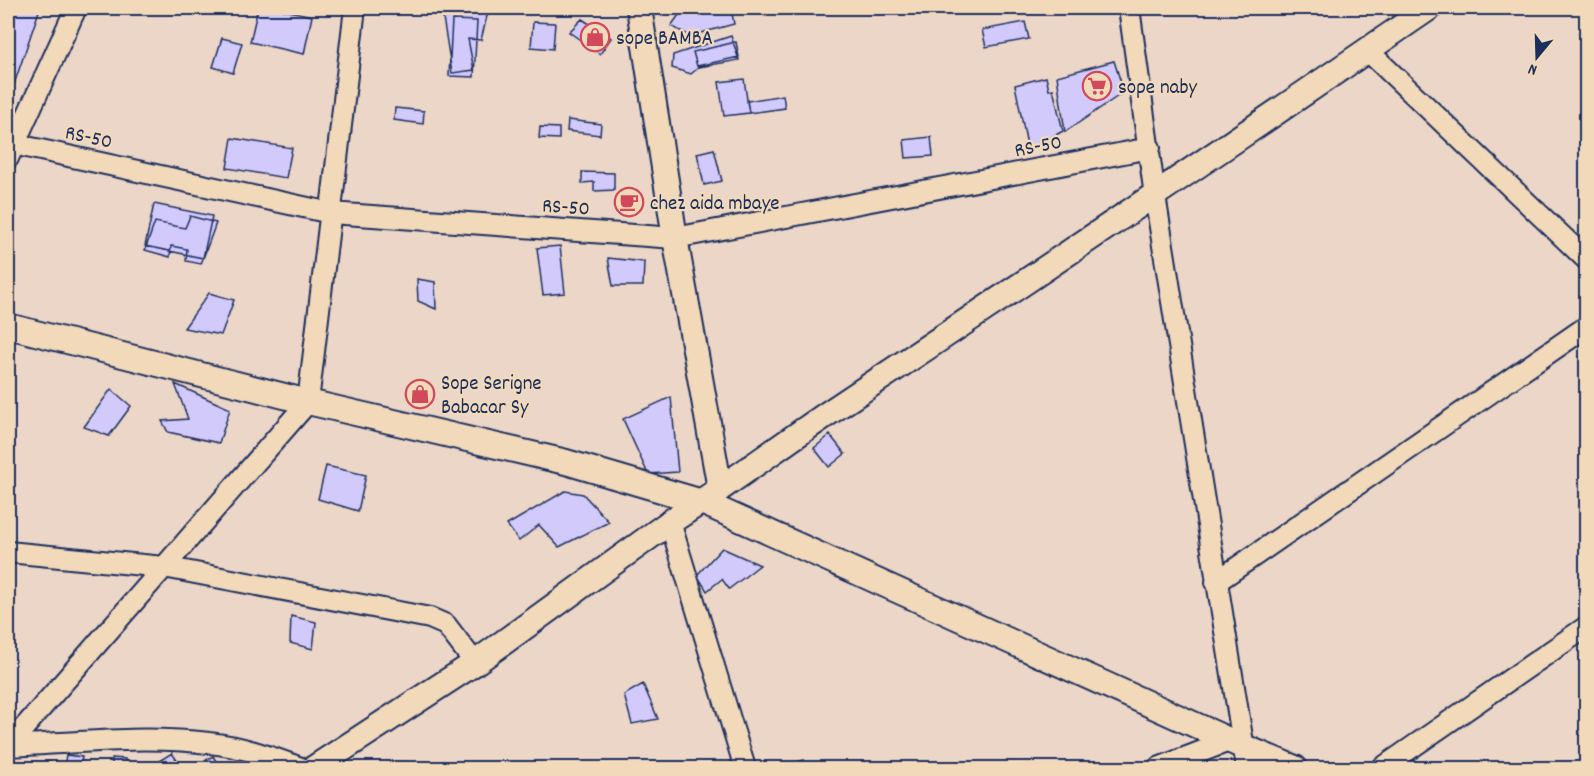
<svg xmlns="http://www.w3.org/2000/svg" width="1594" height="776" viewBox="0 0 1594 776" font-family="Dekko,sans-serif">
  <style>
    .building { fill: #d3cafc; stroke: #1b2f5e; stroke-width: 1.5 }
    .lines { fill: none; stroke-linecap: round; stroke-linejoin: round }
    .minor-casing { stroke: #1b2f5e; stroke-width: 24 }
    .tertiary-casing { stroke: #1b2f5e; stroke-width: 28 }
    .minor { stroke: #f2d9ba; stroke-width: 20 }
    .tertiary { stroke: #f2d9ba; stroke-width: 24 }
    .labels { text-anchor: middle; stroke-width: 4.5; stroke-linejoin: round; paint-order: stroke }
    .poi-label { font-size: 21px; fill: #1b2f5e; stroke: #f2d9ba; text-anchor: start }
    .street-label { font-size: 21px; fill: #1b2f5e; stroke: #f2d9ba }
  </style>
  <rect width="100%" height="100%" fill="#ecd6c7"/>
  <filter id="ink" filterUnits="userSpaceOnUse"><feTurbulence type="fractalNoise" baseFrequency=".0167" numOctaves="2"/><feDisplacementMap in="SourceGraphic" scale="12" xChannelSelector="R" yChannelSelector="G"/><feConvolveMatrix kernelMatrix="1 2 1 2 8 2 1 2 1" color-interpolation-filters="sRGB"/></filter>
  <g filter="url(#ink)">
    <path class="building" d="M 10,8 L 40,8 L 8,102 L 8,15 Z
      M 258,8 L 276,8 L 312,16 L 304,54 L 250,42 Z
      M 684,8 L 731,8 L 734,24 L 690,36 L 671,26 Z
      M 918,8 L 951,8 L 919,14 Z
      M 488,12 L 481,40 L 468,39 L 474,70 L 452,73 L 443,18 Z
      M 582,19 L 611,38 L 600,54 L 569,32 Z
      M 452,20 L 477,21 L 474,77 L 449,76 Z
      M 533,22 L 555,23 L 553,49 L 531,47 Z
      M 1025,22 L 1029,39 L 986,47 L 982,30 Z
      M 731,36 L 739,60 L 699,67 L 691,74 L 672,68 L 673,55 Z
      M 222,38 L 242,43 L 233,73 L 213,67 Z
      M 736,42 L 739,57 L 697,66 L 693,52 Z
      M 1114,61 L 1124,92 L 1065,132 L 1057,76 Z
      M 1046,77 L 1049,90 L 1053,89 L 1063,131 L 1028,150 L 1015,85 Z
      M 744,79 L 749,113 L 724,116 L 719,82 Z
      M 783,95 L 785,108 L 749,113 L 747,101 Z
      M 395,108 L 424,111 L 423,124 L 394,120 Z
      M 568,120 L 601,124 L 600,135 L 567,131 Z
      M 540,127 L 559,128 L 559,139 L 539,138 Z
      M 931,137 L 933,156 L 906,158 L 904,140 Z
      M 232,138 L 292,148 L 286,178 L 227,168 Z
      M 714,149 L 722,181 L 704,185 L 697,153 Z
      M 582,172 L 614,173 L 614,190 L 594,191 L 594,182 L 582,183 Z
      M 154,204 L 212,216 L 203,258 L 145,246 Z
      M 190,216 L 216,223 L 201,264 L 186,261 L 187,249 L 171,246 L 170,257 L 145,250 L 155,222 L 185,228 Z
      M 560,246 L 565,293 L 543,295 L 537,248 Z
      M 608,258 L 644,262 L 643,286 L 613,286 Z
      M 417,279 L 435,282 L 436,309 L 418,301 Z
      M 209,293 L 234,300 L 221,335 L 184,328 Z
      M 175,384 L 230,409 L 219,443 L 168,432 L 162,421 L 188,419 Z
      M 111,389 L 131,406 L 109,436 L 84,427 Z
      M 671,397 L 678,472 L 648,474 L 623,419 Z
      M 830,435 L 845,454 L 829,467 L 814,448 Z
      M 326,466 L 366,475 L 358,511 L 318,499 Z
      M 565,491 L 583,494 L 609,522 L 559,547 L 539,525 L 519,541 L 507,525 Z
      M 722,548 L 760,565 L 729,589 L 722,579 L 707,591 L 697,575 Z
      M 291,616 L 316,622 L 313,649 L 290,643 Z
      M 643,684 L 658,719 L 632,724 L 624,695 Z
      M 172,753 L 182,768 L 153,768 L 151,766 Z
      M 66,755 L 82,757 L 80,768 L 64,768 Z
      M 213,756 L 220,768 L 202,768 L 199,764 Z
      M 112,758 L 125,759 L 125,768 L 112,768 Z
      M 804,760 L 807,768 L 781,768 L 781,767 Z
      M 8,762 L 50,762 L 50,768 L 8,768 Z"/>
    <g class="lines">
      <g class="minor-casing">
        <path id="minor" d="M 1129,8 L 1155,196 L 1247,768
          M 1367,50 L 1586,259
          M 13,144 L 331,213 L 675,238 L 1150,148
          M 8,158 L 76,8
          M 670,522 L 745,768
          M 8,552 L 164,567 L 430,618 L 446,625 L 475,663
          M 1216,582 L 1586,327
          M 8,746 L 308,402 L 355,8
          M 8,746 C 74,743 142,735 209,743 C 241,746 272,757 301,768
          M 1158,768 L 1229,741
          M 1382,768 L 1586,627"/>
      </g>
      <g class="tertiary-casing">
        <path id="tertiary" d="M 639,8 L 675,238 L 720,489
          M 8,326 L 308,402 L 566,462 L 702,502 L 1244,747 L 1295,768
          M 314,768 L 475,663 L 670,522 C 730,484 786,441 845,402 C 1041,272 1235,141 1429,8"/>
      </g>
      <use href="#minor" class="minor"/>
      <use href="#tertiary" class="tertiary"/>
    </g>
  </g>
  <defs>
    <g id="shop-ring" transform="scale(1.5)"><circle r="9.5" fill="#f2d9ba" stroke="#d1495b" stroke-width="1.5"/><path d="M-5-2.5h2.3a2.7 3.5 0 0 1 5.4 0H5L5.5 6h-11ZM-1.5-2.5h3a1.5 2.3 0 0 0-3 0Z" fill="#d1495b"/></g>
    <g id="supermarket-ring" transform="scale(1.5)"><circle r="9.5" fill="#f2d9ba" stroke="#d1495b" stroke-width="1.5"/><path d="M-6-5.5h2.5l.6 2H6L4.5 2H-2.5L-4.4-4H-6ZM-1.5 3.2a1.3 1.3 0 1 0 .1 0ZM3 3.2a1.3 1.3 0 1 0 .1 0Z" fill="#d1495b"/></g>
    <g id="cafe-ring" transform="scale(1.5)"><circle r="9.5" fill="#f2d9ba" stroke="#d1495b" stroke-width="1.5"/><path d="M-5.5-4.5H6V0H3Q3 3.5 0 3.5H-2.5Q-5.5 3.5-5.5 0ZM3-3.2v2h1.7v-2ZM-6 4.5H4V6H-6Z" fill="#d1495b"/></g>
  </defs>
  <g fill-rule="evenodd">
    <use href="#shop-ring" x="595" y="37"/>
    <use href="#supermarket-ring" x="1097" y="86"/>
    <use href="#cafe-ring" x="629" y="202"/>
    <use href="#shop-ring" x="420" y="394"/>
  </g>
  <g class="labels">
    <g class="poi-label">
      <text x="616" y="44">sope BAMBA</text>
      <text x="1118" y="93">sope naby</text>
      <text x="650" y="209">chez aida mbaye</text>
      <text x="441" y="389">Sope Serigne<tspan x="441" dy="24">Babacar Sy</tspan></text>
    </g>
    <g class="street-label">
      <text transform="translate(89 136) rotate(12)" y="7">RS-50</text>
      <text transform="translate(1038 145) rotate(-11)" y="7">RS-50</text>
      <text transform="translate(566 206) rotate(4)" y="7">RS-50</text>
    </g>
  </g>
  <rect width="1594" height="776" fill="none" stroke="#f2d9ba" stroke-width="30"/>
  <rect x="15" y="15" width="1564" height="746" fill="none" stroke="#1b2f5e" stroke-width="2" filter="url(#ink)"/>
  <g transform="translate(1537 57) rotate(199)" stroke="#f2d9ba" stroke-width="4.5" paint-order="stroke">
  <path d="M0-4.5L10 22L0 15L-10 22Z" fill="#1b2f5e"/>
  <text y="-9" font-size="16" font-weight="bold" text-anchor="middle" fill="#1b2f5e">N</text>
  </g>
</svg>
